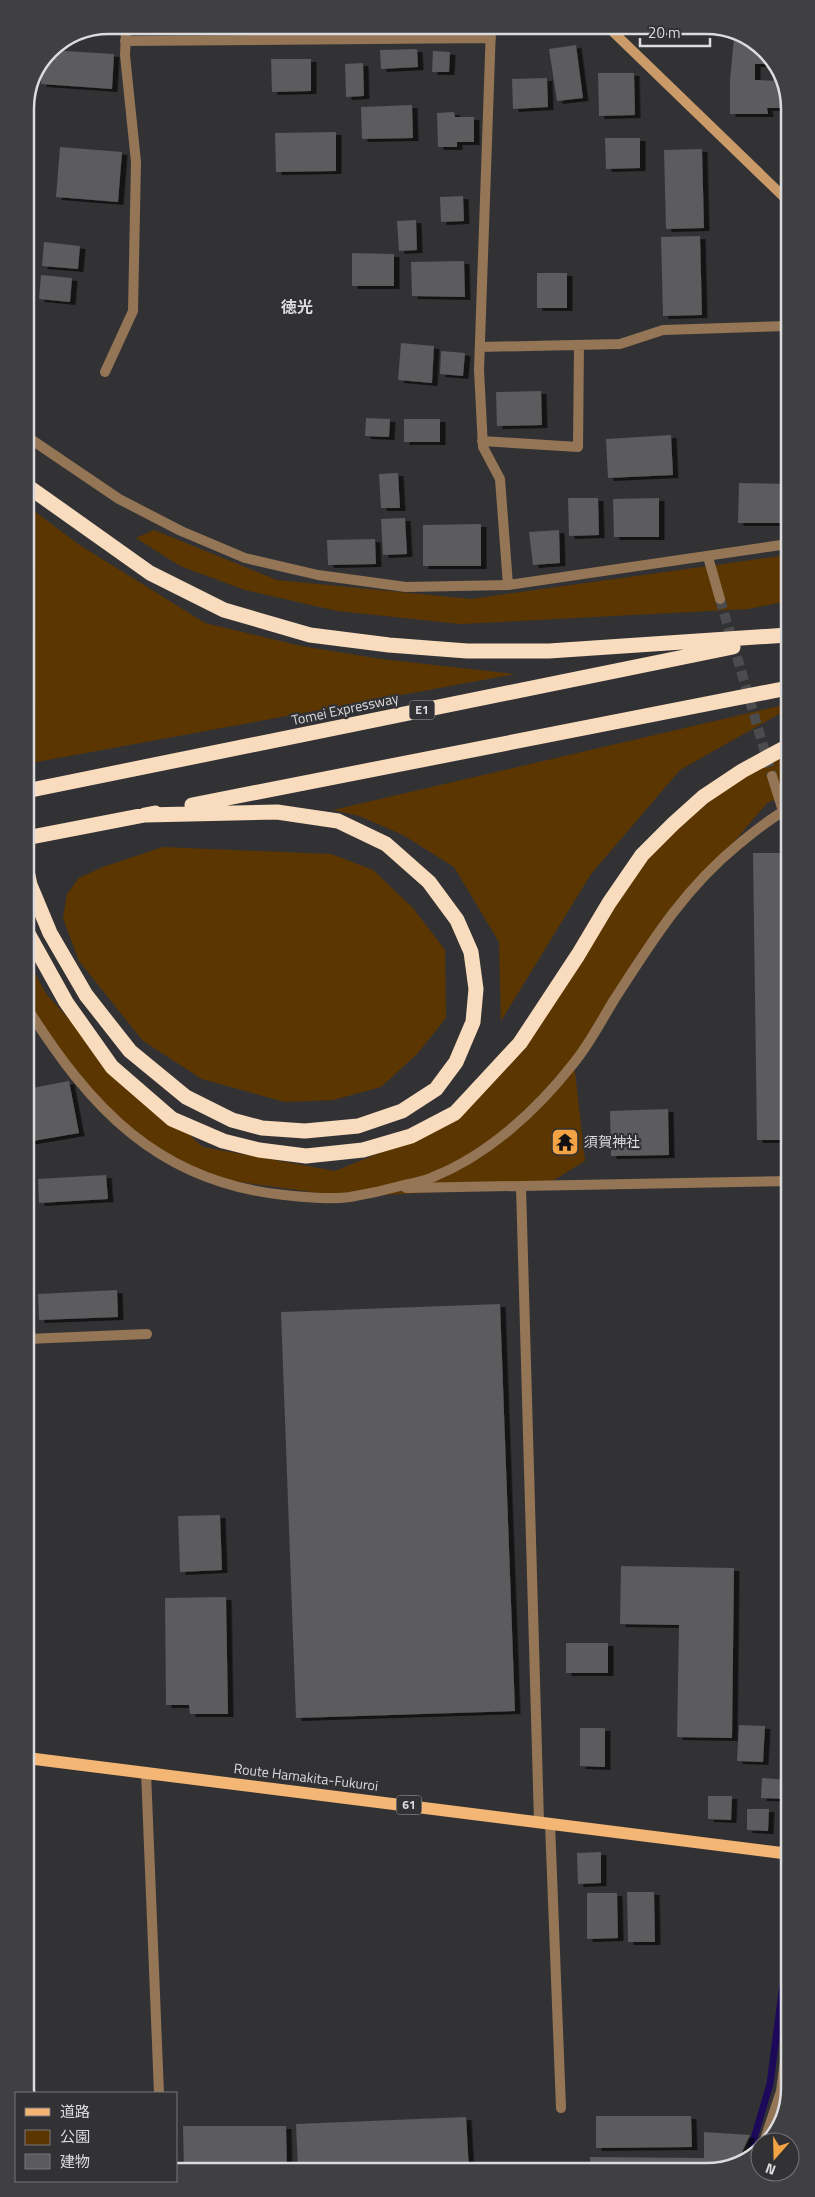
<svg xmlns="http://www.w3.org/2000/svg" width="815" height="2197" viewBox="0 0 815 2197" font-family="'Titillium Web','Noto Sans JP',sans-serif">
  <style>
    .green { fill: #5c3600 }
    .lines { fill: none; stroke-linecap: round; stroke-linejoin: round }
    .stream { stroke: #1c095a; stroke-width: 7 }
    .building { fill: #5b5b5e; filter: url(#shadow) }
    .street-tunnel { stroke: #4c4c4e; stroke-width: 10; stroke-dasharray: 10 5; stroke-linecap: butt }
    .street { stroke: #947556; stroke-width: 10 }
    .secondary { stroke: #ca9a68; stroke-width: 10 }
    .primary { stroke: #f4b674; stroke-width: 12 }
    .highway { stroke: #f9dbbd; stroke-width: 15 }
    .labels { text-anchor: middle; stroke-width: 4.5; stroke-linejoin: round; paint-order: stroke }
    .shield { fill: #323235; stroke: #a9a9ab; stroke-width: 1 }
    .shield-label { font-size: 12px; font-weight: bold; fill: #dcdcde }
    .street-label { font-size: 14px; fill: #dcdcde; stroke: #323235 }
    .poi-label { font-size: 14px; fill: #dcdcde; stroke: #323235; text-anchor: start }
    .quarter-label { font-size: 16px; font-weight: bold; fill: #dcdcde; stroke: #323235 }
    .rim { fill: none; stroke: #dcdcde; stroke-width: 2.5 }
  </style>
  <defs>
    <filter id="shadow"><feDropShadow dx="5.5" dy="3" stdDeviation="0" flood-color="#0009"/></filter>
  </defs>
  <rect width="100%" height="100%" fill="#323235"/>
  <path class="green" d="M 26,505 L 78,544 L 205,623 L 301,646 L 381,659 L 515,674 L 26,764 Z
    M 154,530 L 277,580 L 471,599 L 788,555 L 788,601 L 748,609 L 461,624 L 337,611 L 245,590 L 180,566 L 136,538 Z
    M 788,704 L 788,709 L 680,770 L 591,874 L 501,1021 L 499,942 L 454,867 L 403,835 L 359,816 L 333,810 Z
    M 788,754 L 788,794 L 767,803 L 671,916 L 574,1063 L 585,1161 L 544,1186 L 348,1197 L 211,1178 L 123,1127 L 26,1011 L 26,958 L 47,995 L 119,1073 L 203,1147 L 335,1171 L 442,1128 L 562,978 L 655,840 L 745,773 Z
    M 163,847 L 331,854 L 373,870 L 413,908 L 445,950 L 446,1018 L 417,1054 L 381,1087 L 333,1100 L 285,1102 L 202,1079 L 143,1041 L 79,961 L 63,918 L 67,894 L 79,878 L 103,867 Z"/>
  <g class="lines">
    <path class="stream" d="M 749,2155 L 770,2084 L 790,1931"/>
  </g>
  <path class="building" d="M 533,27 L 572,27 L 572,29 L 533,29 Z
    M 734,38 L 743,38 L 761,46 L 773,64 L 755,64 L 755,80 L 783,81 L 787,87 L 787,108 L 767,108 L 768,114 L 730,114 L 730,80 Z
    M 576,45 L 583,98 L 557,101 L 549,49 Z
    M 417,49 L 418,67 L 381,69 L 380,50 Z
    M 49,50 L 114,54 L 112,89 L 41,84 L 43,65 Z
    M 433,51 L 450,52 L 449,72 L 432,72 Z
    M 271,59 L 311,59 L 311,91 L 272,92 Z
    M 363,63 L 364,96 L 346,97 L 345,64 Z
    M 598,73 L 634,73 L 635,115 L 599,116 Z
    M 547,78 L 548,107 L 513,109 L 512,79 Z
    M 412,105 L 413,138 L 362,139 L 361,107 Z
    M 454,112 L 455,117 L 474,117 L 474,142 L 457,142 L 457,147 L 438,147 L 437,113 Z
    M 336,132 L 336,171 L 276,172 L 275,133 Z
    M 605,138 L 640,138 L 640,168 L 606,169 Z
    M 60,147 L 122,152 L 118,202 L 56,197 Z
    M 702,149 L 704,228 L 666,229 L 664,150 Z
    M 463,196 L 464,221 L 441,222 L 440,197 Z
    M 416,220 L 417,250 L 399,251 L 397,221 Z
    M 700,236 L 702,315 L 663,316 L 661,237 Z
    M 44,242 L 80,246 L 78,269 L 42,266 Z
    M 352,253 L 394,254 L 394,286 L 352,286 Z
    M 464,261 L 465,297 L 412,296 L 411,262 Z
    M 537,273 L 567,273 L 567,308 L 537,308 Z
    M 41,275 L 72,278 L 70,302 L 39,299 Z
    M 401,343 L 434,346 L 432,383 L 398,380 Z
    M 441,351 L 465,353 L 463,376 L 440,374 Z
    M 541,391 L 542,425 L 497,426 L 496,392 Z
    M 366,418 L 390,419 L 389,437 L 365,436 Z
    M 404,419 L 440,419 L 440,442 L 404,442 Z
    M 671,435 L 673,475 L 608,478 L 606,439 Z
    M 398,473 L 400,508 L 381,508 L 379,474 Z
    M 739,483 L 788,484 L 788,523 L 738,523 Z
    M 568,498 L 598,498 L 599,535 L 569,536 Z
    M 659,498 L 659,537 L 614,537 L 613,499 Z
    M 405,518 L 407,554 L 383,555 L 381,519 Z
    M 481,524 L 481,566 L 423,566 L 423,525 Z
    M 559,530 L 560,563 L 533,565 L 529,532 Z
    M 375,539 L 376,564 L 328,565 L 327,540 Z
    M 753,853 L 788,853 L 789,1140 L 757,1140 Z
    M 69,1081 L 79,1133 L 27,1142 L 27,1089 Z
    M 668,1109 L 669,1155 L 611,1156 L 610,1111 Z
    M 106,1175 L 108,1199 L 39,1203 L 38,1179 Z
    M 117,1290 L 118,1317 L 39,1320 L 38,1294 Z
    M 500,1304 L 515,1711 L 296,1718 L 281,1312 Z
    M 220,1515 L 222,1570 L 180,1572 L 178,1516 Z
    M 621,1566 L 734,1568 L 732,1738 L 677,1737 L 679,1625 L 620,1624 Z
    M 226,1597 L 228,1714 L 190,1714 L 189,1705 L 166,1705 L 165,1598 Z
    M 566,1643 L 608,1643 L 608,1673 L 566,1673 Z
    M 739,1725 L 765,1726 L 763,1762 L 737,1761 Z
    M 580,1728 L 605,1728 L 605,1767 L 580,1766 Z
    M 762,1778 L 790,1780 L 790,1799 L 761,1798 Z
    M 708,1796 L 732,1796 L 731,1820 L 708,1819 Z
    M 747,1809 L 769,1809 L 768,1831 L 747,1830 Z
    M 601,1852 L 601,1883 L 578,1884 L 577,1853 Z
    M 627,1892 L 654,1892 L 655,1942 L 628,1942 Z
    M 587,1893 L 617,1893 L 618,1938 L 587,1939 Z
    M 596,2116 L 691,2116 L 692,2147 L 596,2148 Z
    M 466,2117 L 469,2170 L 298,2171 L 296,2124 Z
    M 183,2126 L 286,2126 L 287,2171 L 184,2171 Z
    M 704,2132 L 750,2135 L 737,2163 L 728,2169 L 591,2170 L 590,2157 L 704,2158 Z"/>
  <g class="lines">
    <path class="street-tunnel" d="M 720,599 L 772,776"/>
    <path class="street" d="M 491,27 L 479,370 L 483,447 L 500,479 L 508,585
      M 125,41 L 491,38
      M 480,347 L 620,344 L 663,330 L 787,326
      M 105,372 L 133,311 L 136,162 L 125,55 L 126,31
      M 26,436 L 119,499 L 181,531 L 245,558 L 318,575 L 406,587 L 508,585 L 788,544
      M 482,441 L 578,447 L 579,345
      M 708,557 L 720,599
      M 772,776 L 783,811
      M 26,1006 C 90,1108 158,1182 284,1195 C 305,1197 329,1200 350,1197 C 368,1194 386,1190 404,1185 C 414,1183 424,1181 433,1177 C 488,1155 537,1110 573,1064 C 589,1045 601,1021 614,1000 C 652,941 684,889 739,844 C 755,831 770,818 788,809
      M 521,1187 L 539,1822
      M 406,1188 L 789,1181
      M 27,1339 L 147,1334
      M 146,1772 L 159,2093
      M 550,1823 L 561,2108
      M 764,2142 L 781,2091 L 790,2021"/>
    <path class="secondary" d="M 607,26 L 787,200"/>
    <path class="primary" d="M 27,1758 L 790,1854"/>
    <path class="highway" d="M 26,485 L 150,573 L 224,610 L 310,635 L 389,645 L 467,651 L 549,651 L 788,635
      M 26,791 L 733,647
      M 192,805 L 788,688
      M 26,838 L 155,813
      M 26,866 L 30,885 L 50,933 L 86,995 L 130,1051 L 186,1097 L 232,1120 L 262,1128 L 305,1131 L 358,1126 L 402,1111 L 436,1089 L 456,1062 L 473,1022 L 476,989 L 471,952 L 457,920 L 429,882 L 386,844 L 338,821 L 277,812 L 145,815
      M 26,930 L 66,1002 L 112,1067 L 172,1119 L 223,1141 L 259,1150 L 306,1156 L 363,1150 L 411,1136 L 455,1113 L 520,1043 L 578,955 L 609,903 L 642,855 L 673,824 L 703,797 L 742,771 L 788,746"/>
  </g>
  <defs>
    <g id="temple-square" transform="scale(1.4375)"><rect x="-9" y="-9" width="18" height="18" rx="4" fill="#f4a344" stroke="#323235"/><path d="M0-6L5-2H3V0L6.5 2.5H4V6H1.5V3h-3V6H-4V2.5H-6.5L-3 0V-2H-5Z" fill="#111"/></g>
  </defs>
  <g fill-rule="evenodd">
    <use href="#temple-square" x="565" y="1142"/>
  </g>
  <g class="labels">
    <g class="shield">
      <rect x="409.5" y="700.5" width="25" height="19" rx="4"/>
      <rect x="396.5" y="1795.5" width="25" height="19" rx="4"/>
    </g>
    <g class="shield-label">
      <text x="422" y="714">E1</text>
      <text x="409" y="1809">61</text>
    </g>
    <g class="street-label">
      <text transform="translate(345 709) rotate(-12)" y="5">Tomei Expressway</text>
      <text transform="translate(306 1777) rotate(7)" y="5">Route Hamakita-Fukuroi</text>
    </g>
    <g class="poi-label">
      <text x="584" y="1147">須賀神社</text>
    </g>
    <g class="quarter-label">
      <text x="297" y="313">徳光</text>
    </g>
  </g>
  <path d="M0 0H815V2197H0ZM109 34H706A75 75 0 0 1 781 109V2088A75 75 0 0 1 706 2163H109A75 75 0 0 1 34 2088V109A75 75 0 0 1 109 34Z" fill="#404043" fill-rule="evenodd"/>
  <path class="rim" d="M109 34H706A75 75 0 0 1 781 109V2088A75 75 0 0 1 706 2163H109A75 75 0 0 1 34 2088V109A75 75 0 0 1 109 34Z"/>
  <rect x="15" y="2092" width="162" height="90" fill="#323235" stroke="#767679"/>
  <rect x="25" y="2108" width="25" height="8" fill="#f4b674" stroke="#767679"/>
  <text x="60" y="2117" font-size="15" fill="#dcdcde">道路</text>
  <rect x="25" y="2130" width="25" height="15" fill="#5c3600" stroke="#767679"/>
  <text x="60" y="2142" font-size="15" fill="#dcdcde">公園</text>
  <rect x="25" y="2154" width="25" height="15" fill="#5b5b5e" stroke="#767679"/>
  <text x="60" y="2167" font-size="15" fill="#dcdcde">建物</text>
  <g transform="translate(775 2157) rotate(200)"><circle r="24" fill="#323235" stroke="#767679"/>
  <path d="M0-4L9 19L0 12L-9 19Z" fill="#f4a344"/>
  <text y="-8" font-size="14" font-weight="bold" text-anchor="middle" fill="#dcdcde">N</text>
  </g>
  <path d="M640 38v8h70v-8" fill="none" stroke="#dcdcde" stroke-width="2.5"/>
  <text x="648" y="38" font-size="15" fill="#dcdcde" stroke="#323235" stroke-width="4" paint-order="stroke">20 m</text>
</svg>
